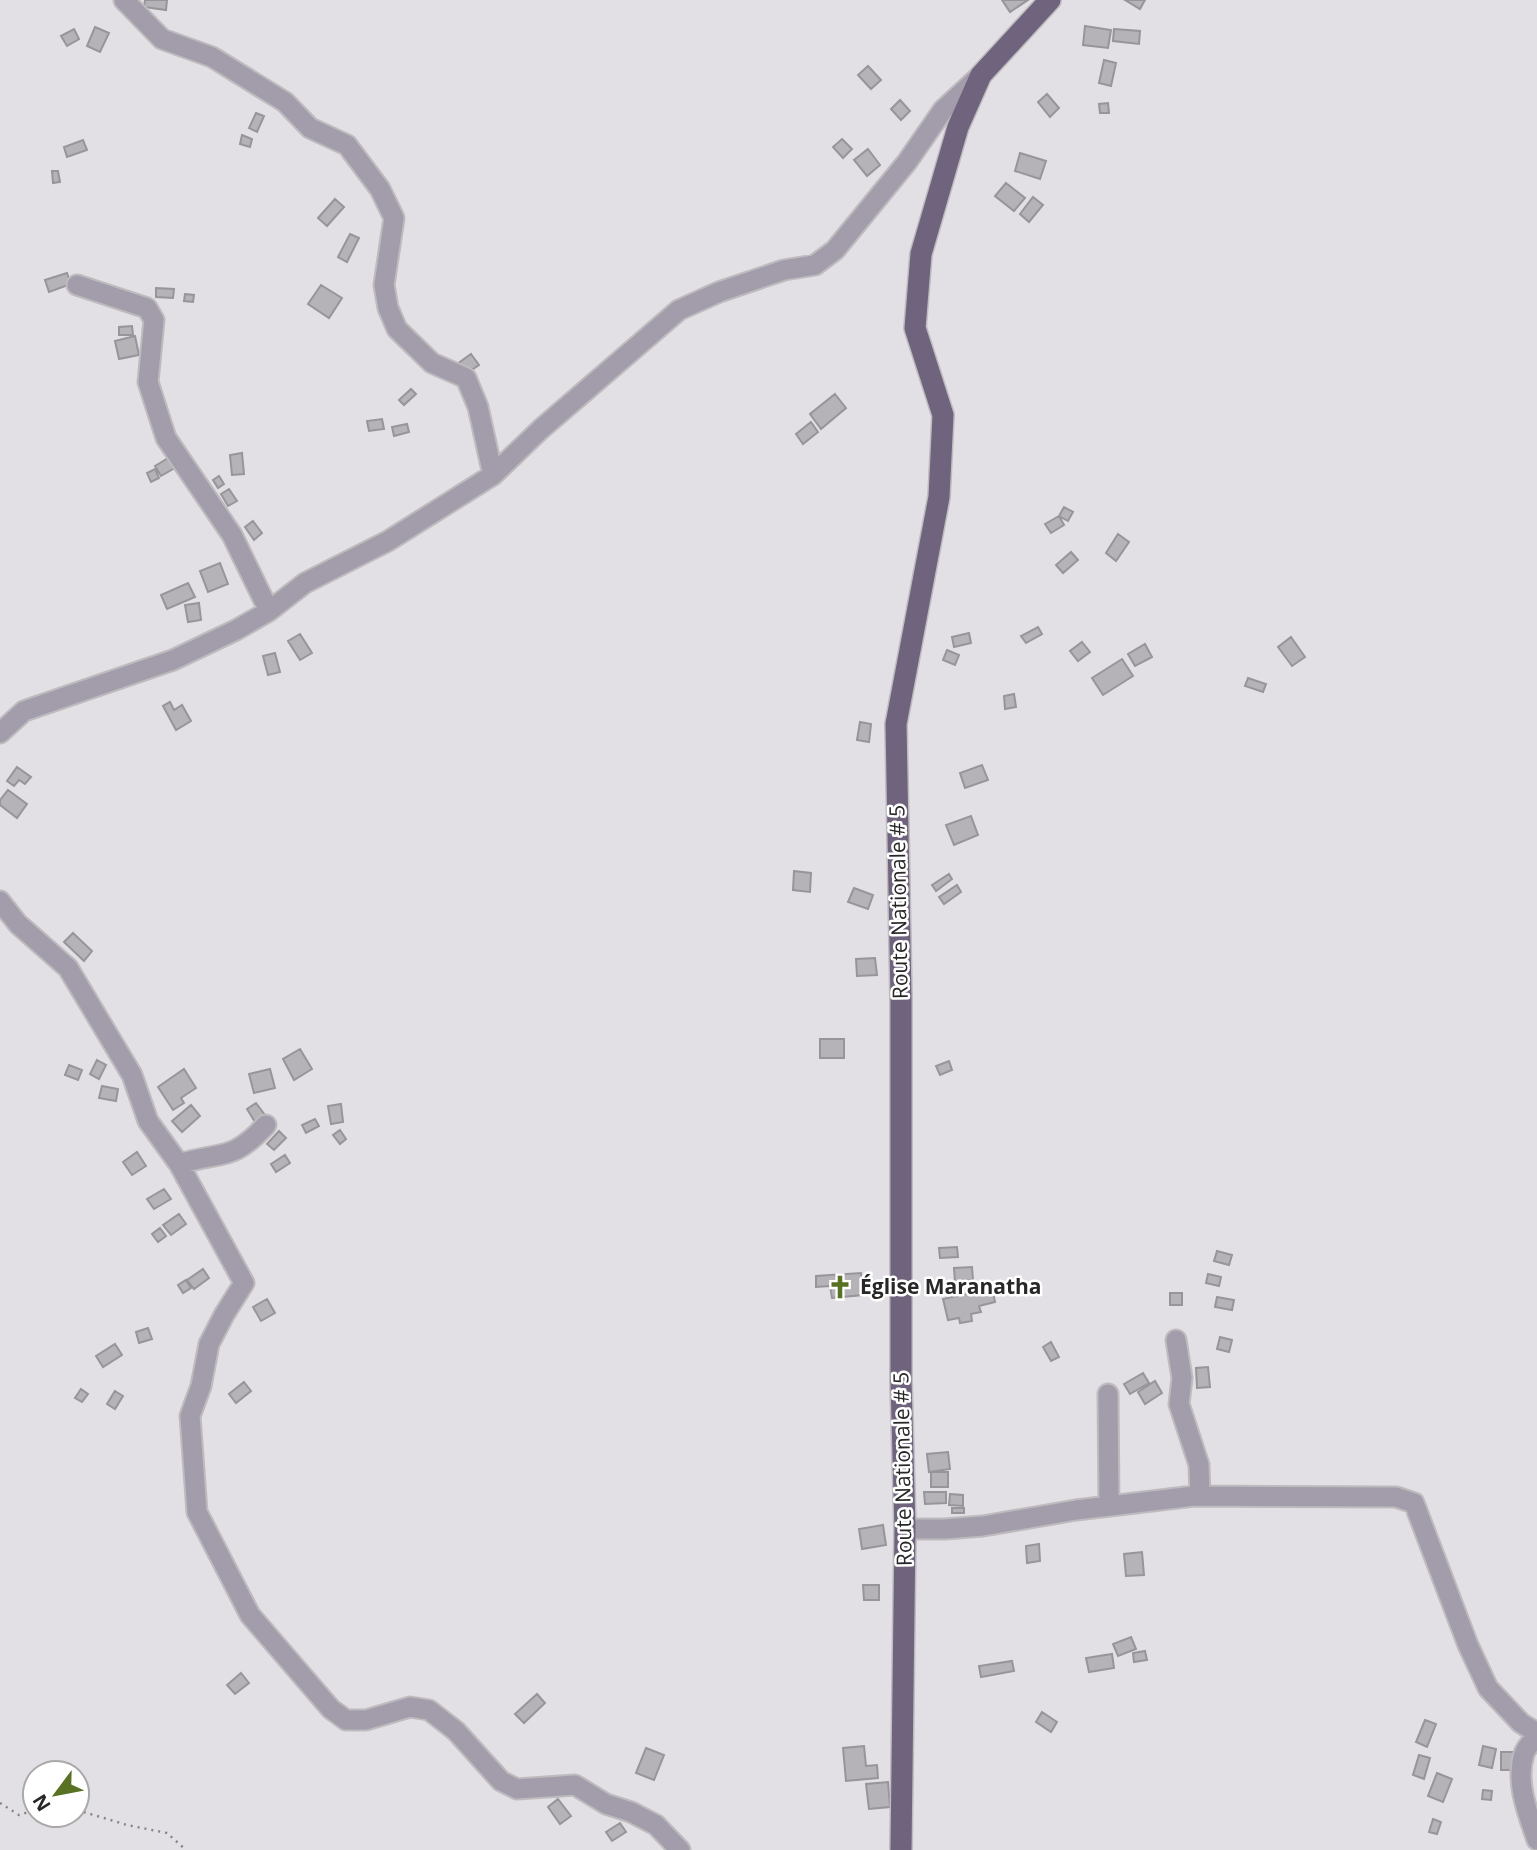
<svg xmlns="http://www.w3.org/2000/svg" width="1537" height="1850" viewBox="0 0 1537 1850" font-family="'Open Sans',sans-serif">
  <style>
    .building { fill: #b5b3b7; stroke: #979599; stroke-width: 2 }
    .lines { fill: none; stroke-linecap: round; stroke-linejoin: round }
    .street-casing { stroke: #bdbbbe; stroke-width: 23 }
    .primary-casing { stroke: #bdbbbe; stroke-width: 24 }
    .path { stroke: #848386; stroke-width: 2.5; stroke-dasharray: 2 5; stroke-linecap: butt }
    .street { stroke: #a39cab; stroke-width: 19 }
    .primary { stroke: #6f637d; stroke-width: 21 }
    .labels { text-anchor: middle; stroke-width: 5; stroke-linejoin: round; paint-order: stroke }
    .street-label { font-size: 21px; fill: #272728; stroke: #fff }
    .poi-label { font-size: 21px; font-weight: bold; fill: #272728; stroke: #fff; text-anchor: start }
  </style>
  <rect width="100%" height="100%" fill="#e2e0e4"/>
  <path class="building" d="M 145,0 L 167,0 L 166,10 L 144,7 Z
    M 1002,0 L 1028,0 L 1010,12 Z
    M 1125,0 L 1145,0 L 1140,9 Z
    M 1085,26 L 1111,30 L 1108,48 L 1083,45 Z
    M 95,27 L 109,33 L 100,52 L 87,46 Z
    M 74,29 L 79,39 L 67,46 L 61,36 Z
    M 1114,29 L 1140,31 L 1139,44 L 1113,41 Z
    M 1104,60 L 1116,63 L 1111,86 L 1099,83 Z
    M 868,66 L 881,80 L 871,89 L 858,75 Z
    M 1047,94 L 1059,108 L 1050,117 L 1038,102 Z
    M 900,100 L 910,111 L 901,120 L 891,109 Z
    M 1108,103 L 1109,113 L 1100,113 L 1099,104 Z
    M 256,113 L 264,116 L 257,132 L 249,128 Z
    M 242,135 L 252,139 L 250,147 L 240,144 Z
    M 842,139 L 852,149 L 843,158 L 833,147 Z
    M 83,140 L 87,150 L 67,157 L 64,147 Z
    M 868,149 L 880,165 L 867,176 L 854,160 Z
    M 1020,153 L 1046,161 L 1040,179 L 1015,171 Z
    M 52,171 L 58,171 L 60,182 L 53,183 Z
    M 1006,183 L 1025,198 L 1014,211 L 995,196 Z
    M 1033,197 L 1043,205 L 1029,222 L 1020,214 Z
    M 335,199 L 344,207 L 327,226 L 318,218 Z
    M 350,234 L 359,238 L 347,262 L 338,257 Z
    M 67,273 L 71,284 L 49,292 L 45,280 Z
    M 321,285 L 342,298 L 329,318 L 308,304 Z
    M 156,288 L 174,289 L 173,298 L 156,297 Z
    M 185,294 L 194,295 L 193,302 L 184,301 Z
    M 132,326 L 133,335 L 119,335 L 119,327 Z
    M 135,336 L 139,355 L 119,359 L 115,341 Z
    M 471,354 L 479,365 L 460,378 L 453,367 Z
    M 411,389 L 416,394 L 404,405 L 399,400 Z
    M 835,394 L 846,408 L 821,429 L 810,414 Z
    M 382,419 L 384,429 L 369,431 L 367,421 Z
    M 811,422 L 818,432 L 803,444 L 796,434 Z
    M 407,424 L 409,432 L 394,436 L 392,427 Z
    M 242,453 L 244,474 L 232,475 L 230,455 Z
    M 173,455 L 180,465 L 161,476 L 155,466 Z
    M 155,469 L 159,478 L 151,482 L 147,473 Z
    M 219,476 L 224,484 L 218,488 L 213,480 Z
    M 229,489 L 237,501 L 228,506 L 221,494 Z
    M 1064,507 L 1073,512 L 1068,521 L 1059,516 Z
    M 1059,516 L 1064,525 L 1051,533 L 1045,524 Z
    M 253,521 L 262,533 L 254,540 L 245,527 Z
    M 1118,534 L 1129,542 L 1116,561 L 1106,553 Z
    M 1071,552 L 1078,560 L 1063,573 L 1056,565 Z
    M 220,563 L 228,584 L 208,592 L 200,571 Z
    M 188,583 L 195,597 L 167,609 L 161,595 Z
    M 199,603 L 201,620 L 188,622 L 185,605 Z
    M 1038,627 L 1042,634 L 1026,643 L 1021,636 Z
    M 969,633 L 971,643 L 954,647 L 952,637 Z
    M 300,634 L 312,653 L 300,660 L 288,641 Z
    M 1291,637 L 1305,657 L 1292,666 L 1278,647 Z
    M 1082,642 L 1090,652 L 1078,661 L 1070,651 Z
    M 1145,644 L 1152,657 L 1135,666 L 1128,654 Z
    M 947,650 L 959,655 L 955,665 L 943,660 Z
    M 275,653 L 280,672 L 268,675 L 263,656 Z
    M 1122,659 L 1133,676 L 1103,695 L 1092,678 Z
    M 1248,678 L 1266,684 L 1263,692 L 1245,686 Z
    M 1014,694 L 1016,707 L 1005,709 L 1004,696 Z
    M 170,702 L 174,710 L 182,705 L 191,721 L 176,730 L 163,706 Z
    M 860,722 L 871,724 L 869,742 L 857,740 Z
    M 982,765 L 988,780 L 965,788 L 960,773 Z
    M 17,767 L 31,777 L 25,784 L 19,780 L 14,786 L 7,781 Z
    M 8,790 L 27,804 L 17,818 L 0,805 L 0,800 Z
    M 971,816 L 978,835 L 954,845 L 946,825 Z
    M 794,871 L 811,873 L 810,892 L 793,890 Z
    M 949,874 L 952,879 L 936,891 L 932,885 Z
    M 957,885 L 961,892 L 944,904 L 939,897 Z
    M 854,888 L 873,895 L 868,909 L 848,902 Z
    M 73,933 L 92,951 L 84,961 L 64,942 Z
    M 875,958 L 877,975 L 857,976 L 856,959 Z
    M 820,1039 L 844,1039 L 844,1058 L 820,1058 Z
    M 300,1049 L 312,1069 L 294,1080 L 283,1059 Z
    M 97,1060 L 106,1065 L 99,1079 L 90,1074 Z
    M 949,1061 L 952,1070 L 940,1075 L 936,1066 Z
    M 69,1065 L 82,1070 L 78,1080 L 65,1075 Z
    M 184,1069 L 196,1088 L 181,1098 L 184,1103 L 173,1110 L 158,1087 Z
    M 270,1069 L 275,1088 L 254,1093 L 249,1074 Z
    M 102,1086 L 118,1089 L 116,1101 L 99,1098 Z
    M 256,1103 L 265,1115 L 255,1122 L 247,1109 Z
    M 341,1104 L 343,1122 L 331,1124 L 328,1106 Z
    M 191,1105 L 200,1116 L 182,1132 L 172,1121 Z
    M 315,1119 L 319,1126 L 306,1133 L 302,1125 Z
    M 340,1130 L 346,1139 L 340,1144 L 333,1135 Z
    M 279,1131 L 286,1138 L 274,1150 L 267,1144 Z
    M 137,1152 L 146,1166 L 132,1175 L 123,1162 Z
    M 285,1155 L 290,1163 L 276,1172 L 271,1164 Z
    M 164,1189 L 171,1199 L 154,1209 L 147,1199 Z
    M 179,1214 L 186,1224 L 171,1235 L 163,1225 Z
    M 160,1228 L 166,1236 L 158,1242 L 152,1234 Z
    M 957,1247 L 958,1257 L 940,1258 L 939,1248 Z
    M 1217,1251 L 1232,1255 L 1229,1265 L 1214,1261 Z
    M 972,1267 L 973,1280 L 955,1282 L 954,1268 Z
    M 203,1269 L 209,1278 L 194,1289 L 187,1280 Z
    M 861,1273 L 863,1295 L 832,1298 L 830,1286 L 816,1287 L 816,1276 Z
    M 1208,1274 L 1221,1277 L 1219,1286 L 1206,1283 Z
    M 186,1280 L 191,1288 L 183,1293 L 178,1285 Z
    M 992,1288 L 995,1302 L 979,1306 L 981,1312 L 971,1314 L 972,1321 L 960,1323 L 959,1318 L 948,1320 L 943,1299 Z
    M 1170,1293 L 1182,1293 L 1182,1305 L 1170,1305 Z
    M 1217,1297 L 1234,1300 L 1232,1310 L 1215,1307 Z
    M 267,1299 L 275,1313 L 261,1321 L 253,1307 Z
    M 148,1328 L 152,1339 L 139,1343 L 136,1332 Z
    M 1220,1337 L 1232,1340 L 1229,1352 L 1217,1349 Z
    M 1051,1342 L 1059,1357 L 1051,1361 L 1043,1347 Z
    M 115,1344 L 122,1355 L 103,1367 L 96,1356 Z
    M 1208,1367 L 1210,1387 L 1197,1388 L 1196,1368 Z
    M 1143,1373 L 1149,1383 L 1130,1394 L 1124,1384 Z
    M 1155,1381 L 1162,1393 L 1145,1404 L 1138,1392 Z
    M 244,1382 L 251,1391 L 236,1403 L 229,1394 Z
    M 81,1389 L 88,1394 L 82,1402 L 75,1398 Z
    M 115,1391 L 123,1396 L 115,1409 L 107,1404 Z
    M 948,1452 L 950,1469 L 929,1472 L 927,1454 Z
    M 931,1472 L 948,1472 L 948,1487 L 931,1487 Z
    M 924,1492 L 946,1492 L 946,1503 L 925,1504 Z
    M 950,1494 L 963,1495 L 963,1506 L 949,1505 Z
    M 952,1508 L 964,1508 L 964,1513 L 952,1513 Z
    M 883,1525 L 886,1545 L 862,1549 L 859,1529 Z
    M 1039,1544 L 1040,1561 L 1027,1563 L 1026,1546 Z
    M 1142,1552 L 1144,1575 L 1126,1576 L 1124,1554 Z
    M 863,1585 L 879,1585 L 879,1600 L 864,1600 Z
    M 1131,1637 L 1136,1649 L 1118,1656 L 1113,1644 Z
    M 1145,1651 L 1147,1660 L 1134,1662 L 1133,1653 Z
    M 1112,1654 L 1114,1668 L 1089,1672 L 1086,1658 Z
    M 1012,1661 L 1014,1671 L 981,1677 L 979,1666 Z
    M 241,1673 L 249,1683 L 235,1694 L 227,1685 Z
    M 537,1694 L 545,1703 L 524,1723 L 515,1714 Z
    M 1042,1712 L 1057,1722 L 1051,1732 L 1036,1722 Z
    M 1425,1720 L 1436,1724 L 1427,1747 L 1416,1742 Z
    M 864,1746 L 866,1766 L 877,1765 L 878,1778 L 846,1781 L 843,1748 Z
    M 1483,1746 L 1496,1749 L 1492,1768 L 1479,1765 Z
    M 646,1748 L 664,1755 L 654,1780 L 636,1773 Z
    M 1501,1752 L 1513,1752 L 1513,1770 L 1501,1770 Z
    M 1419,1755 L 1430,1758 L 1424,1779 L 1413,1775 Z
    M 1437,1773 L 1452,1779 L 1443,1802 L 1428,1796 Z
    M 888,1782 L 890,1807 L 869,1809 L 866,1784 Z
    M 1483,1790 L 1492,1791 L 1491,1800 L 1482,1799 Z
    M 558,1799 L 571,1816 L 560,1824 L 548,1807 Z
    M 1433,1819 L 1441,1822 L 1437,1834 L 1429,1832 Z
    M 620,1823 L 626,1832 L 612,1841 L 606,1832 Z"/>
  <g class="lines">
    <g class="street-casing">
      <path id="street" d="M 124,0 L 162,39 L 212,57 L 285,102 L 310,128 L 347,145 L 380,189 L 394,218 L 384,285 L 388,308 L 397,329 L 432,363 L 466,378 L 478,407 L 493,475
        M 77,285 L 147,308 L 154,320 L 148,382 L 166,438 L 232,535 L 269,611
        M 0,733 L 24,711 L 173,660 L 236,630 L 269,611 L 305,583 L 388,541 L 493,475 L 541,429 L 679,310 L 719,292 L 784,270 L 815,265 L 835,250 L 907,162 L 943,110 L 980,76
        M 0,901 L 18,924 L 68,968 L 132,1075 L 148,1121 L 179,1164 L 244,1283 L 224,1315 L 209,1344 L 201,1386 L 190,1416 L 197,1512 L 250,1615 L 331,1709 L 346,1720 L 366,1720 L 410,1707 L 429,1710 L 456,1731 L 501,1781 L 517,1789 L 575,1785 L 606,1804 L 631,1812 L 656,1825 L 680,1850
        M 179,1164 C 222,1151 232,1162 266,1125
        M 1176,1340 L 1182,1378 L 1179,1404 L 1199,1465 L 1200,1496
        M 1108,1394 L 1109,1506
        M 905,1529 L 945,1529 L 983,1526 L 1076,1510 L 1194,1496 L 1396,1497 L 1414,1503 L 1468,1645 L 1488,1688 L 1521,1723 L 1537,1733
        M 1537,1736 C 1532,1742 1526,1747 1524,1754 C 1515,1782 1528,1814 1537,1840"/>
    </g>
    <g class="primary-casing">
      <path id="primary" d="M 901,1850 L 905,1529 L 901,1381 L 901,999 L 896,724 L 939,497 L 943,415 L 915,328 L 921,254 L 958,127 L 981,75 L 1050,0"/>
    </g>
    <path class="path" d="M 0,1803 L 19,1815 L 35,1810
      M 77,1810 L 127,1825 L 167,1833 L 186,1850"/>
    <use href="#street" class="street"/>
    <use href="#primary" class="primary"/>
  </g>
  <defs>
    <g id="church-bare" transform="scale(1.89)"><path d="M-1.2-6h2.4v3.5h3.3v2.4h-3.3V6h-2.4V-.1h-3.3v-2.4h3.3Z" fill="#587123" stroke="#fff" stroke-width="2.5" paint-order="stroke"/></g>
  </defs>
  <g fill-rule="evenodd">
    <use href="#church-bare" x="840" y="1287"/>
  </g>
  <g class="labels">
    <g class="street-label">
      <text transform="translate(899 902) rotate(-91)" y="7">Route Nationale # 5</text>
      <text transform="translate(903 1469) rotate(-91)" y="7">Route Nationale # 5</text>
    </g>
    <g class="poi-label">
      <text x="860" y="1294">Église Maranatha</text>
    </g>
  </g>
  <g transform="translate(56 1794) rotate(238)"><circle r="33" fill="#ffffff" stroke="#a9a9a9" stroke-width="2"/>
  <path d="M0-5L12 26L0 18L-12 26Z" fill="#587123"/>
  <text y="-10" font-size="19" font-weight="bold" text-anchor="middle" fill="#272728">N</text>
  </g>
</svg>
